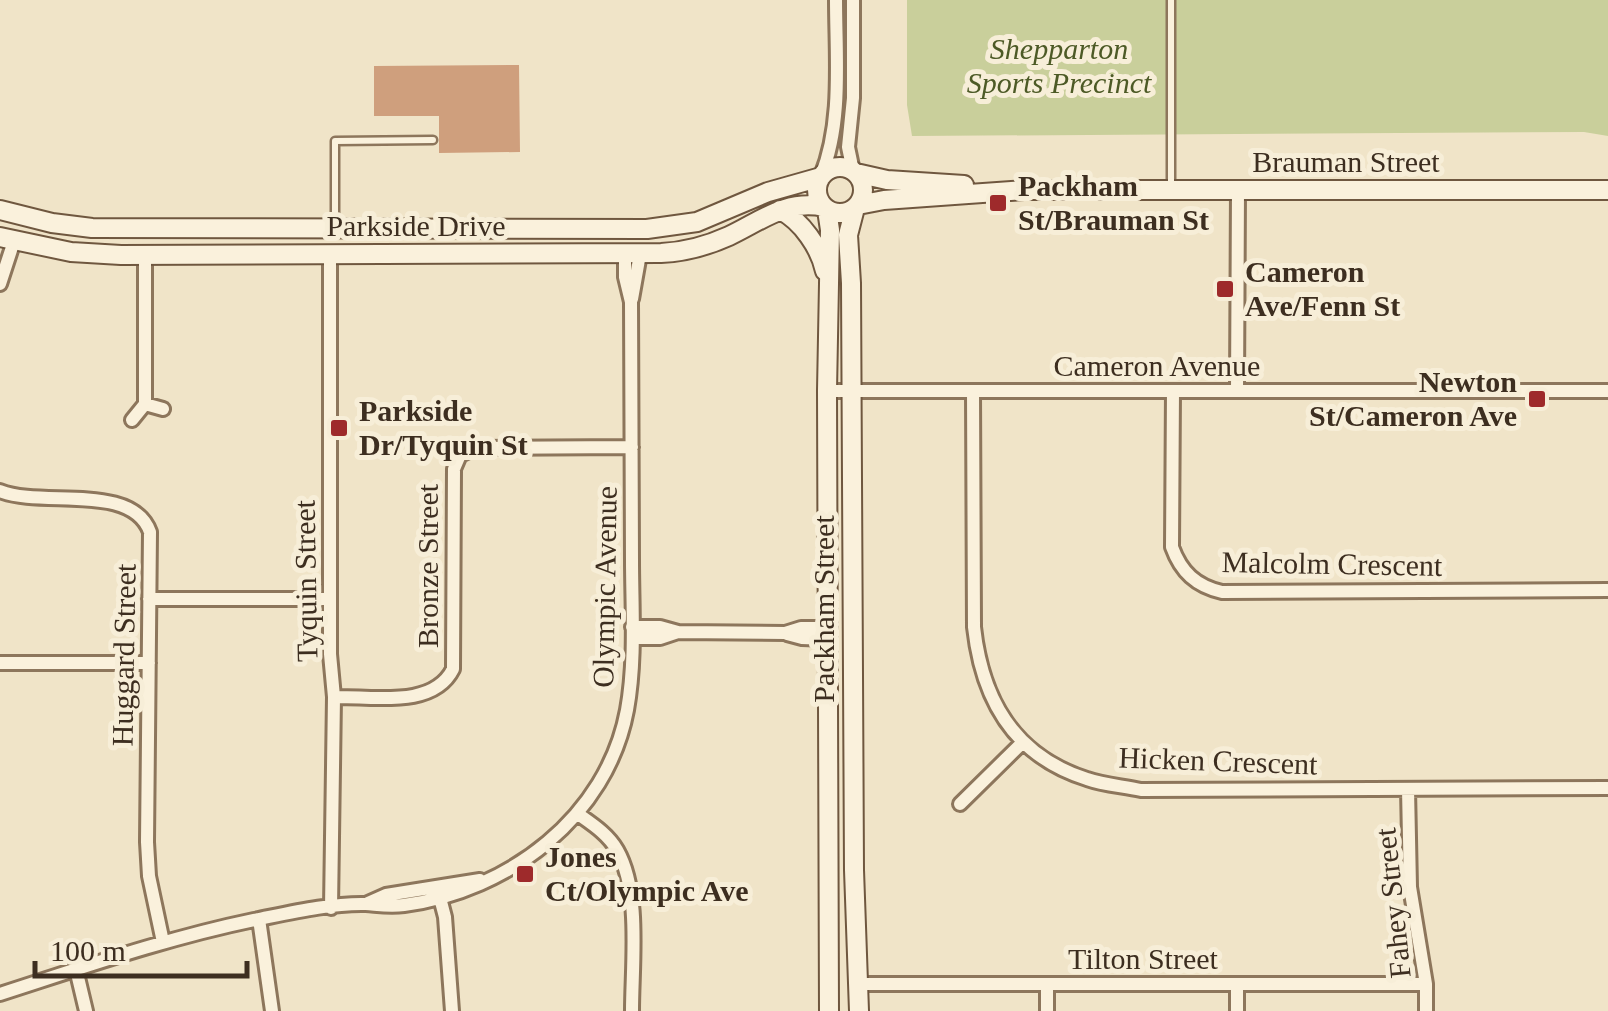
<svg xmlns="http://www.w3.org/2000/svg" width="1608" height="1011" viewBox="0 0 1608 1011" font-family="Georgia,serif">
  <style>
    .green { fill: #c9cf9b }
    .building { fill: #cf9f7d }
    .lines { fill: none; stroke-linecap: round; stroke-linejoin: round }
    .lane-casing { stroke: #8d765c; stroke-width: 11 }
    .street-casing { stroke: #8d765c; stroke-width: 18 }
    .secondary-casing { stroke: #6f573f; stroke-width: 22 }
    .lane { stroke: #faf1dc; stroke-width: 6 }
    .street { stroke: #faf1dc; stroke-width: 12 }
    .secondary { stroke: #faf1dc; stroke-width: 18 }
    .poi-dot { fill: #9e2a2b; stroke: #f7eed8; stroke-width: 4 }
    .labels { text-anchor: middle; stroke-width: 10; stroke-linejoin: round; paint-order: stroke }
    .park-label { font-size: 30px; font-style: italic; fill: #4d5a26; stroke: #f7eed8 }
    .street-label { font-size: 30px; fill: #3d2e20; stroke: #f7eed8 }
    .poi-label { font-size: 30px; font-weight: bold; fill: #3d2e20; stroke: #f7eed8; text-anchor: start }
  </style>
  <rect width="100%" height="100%" fill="#f0e4c8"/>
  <path class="green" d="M 907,0 L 1608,0 L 1608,136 L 1584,132 L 912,136 L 907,105 Z"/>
  <path class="building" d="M 519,65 L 520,152 L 439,153 L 439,116 L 374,116 L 374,66 Z"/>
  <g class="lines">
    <g class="lane-casing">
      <path id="lane" d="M 1171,0 L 1171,189
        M 335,224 L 335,141 L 433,140"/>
    </g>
    <g class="street-casing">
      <path id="street" d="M 853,0 L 853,98 L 848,147 L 853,171
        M 821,176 C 843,122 836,57 836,0
        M 330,254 L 330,654 L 334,697 L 331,908
        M 0,284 L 14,241
        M 632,299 L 640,254
        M 827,391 L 1608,391
        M 973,391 L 974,627 C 982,700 1014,756 1087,779 C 1104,785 1123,786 1141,790 L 1608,788
        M 1173,391 L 1172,547 C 1181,572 1196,586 1222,592 L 1608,590
        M 1237,391 L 1238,190
        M 145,404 L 145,255
        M 132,420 L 145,404 L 163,409
        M 0,491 C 42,508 132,482 150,532 L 147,842 L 149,876 L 163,942
        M 149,599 L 330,599
        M 632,627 L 660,627 L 678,632 L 785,633 L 801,628 L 828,628
        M 787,634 L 802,638 L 828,639
        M 633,638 L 660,638 L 678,632
        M 0,663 L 149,663
        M 334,697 C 372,696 433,709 453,669 L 454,469 L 460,455 L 475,448 L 632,447
        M 1408,789 L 1410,887 L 1426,984 L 1426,1011
        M 960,804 L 1022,743
        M 578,814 C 592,824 608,834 617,850 C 641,892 632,964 632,1011
        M 439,894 L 445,917 L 452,1011
        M 368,903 L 386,895 L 480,880
        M 259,919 L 272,1011
        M 76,969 L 86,1011
        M 859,984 L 1426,984
        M 1047,984 L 1047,1011
        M 0,994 C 84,967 167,938 254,920 C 289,913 331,903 366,904 C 379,905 390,907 404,905 C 509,891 607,817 627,710 C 636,660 632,609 632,559 C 632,473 632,387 631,302 L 625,277 L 625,253
        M 1237,1011 L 1237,984"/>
    </g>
    <g class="secondary-casing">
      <path id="secondary" d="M817 190a23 23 0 1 1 46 0a23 23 0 1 1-46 0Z
        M 856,173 L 887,180 L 964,185
        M 858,205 L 884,200 L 1024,190 L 1608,190
        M 855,208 L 848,235 L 851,283 L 854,870 L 859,1011
        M 0,210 L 52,223 L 92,228 L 647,229 L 697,222 L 768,192 L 821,177
        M 780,210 C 802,221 820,248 825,271
        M 827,210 L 830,230 L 827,391 L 829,1011
        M 0,237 L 71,252 L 121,255 L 661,253 C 685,252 707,246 729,236 C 761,221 786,199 824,207"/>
    </g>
    <use href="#lane" class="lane"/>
    <use href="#street" class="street"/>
    <use href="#secondary" class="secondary"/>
  </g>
  <g class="poi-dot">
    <rect x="988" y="193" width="20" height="20" rx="5"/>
    <rect x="1215" y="279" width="20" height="20" rx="5"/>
    <rect x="1527" y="389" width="20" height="20" rx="5"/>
    <rect x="329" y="418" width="20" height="20" rx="5"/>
    <rect x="515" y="864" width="20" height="20" rx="5"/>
  </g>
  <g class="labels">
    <g class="park-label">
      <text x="1059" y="59">Shepparton<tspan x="1059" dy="34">Sports Precinct</tspan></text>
    </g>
    <g class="street-label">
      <text x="1346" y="172">Brauman Street</text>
      <text x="416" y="236">Parkside Drive</text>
      <text x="1157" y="376">Cameron Avenue</text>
      <text transform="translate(1332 564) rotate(1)" y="10">Malcolm Crescent</text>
      <text transform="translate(428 566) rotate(-90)" y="10">Bronze Street</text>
      <text transform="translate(306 581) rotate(-91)" y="10">Tyquin Street</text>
      <text transform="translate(605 587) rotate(-89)" y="10">Olympic Avenue</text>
      <text transform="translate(824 609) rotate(-90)" y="10">Packham Street</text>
      <text transform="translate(124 655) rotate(-89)" y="10">Huggard Street</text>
      <text transform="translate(1218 761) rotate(2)" y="10">Hicken Crescent</text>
      <text transform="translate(1393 903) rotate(-96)" y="10">Fahey Street</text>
      <text x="1143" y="969">Tilton Street</text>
    </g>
    <g class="poi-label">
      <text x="1018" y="196">Packham<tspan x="1018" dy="34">St/Brauman St</tspan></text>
      <text x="1245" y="282">Cameron<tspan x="1245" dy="34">Ave/Fenn St</tspan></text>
      <text x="1517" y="392" text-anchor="end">Newton<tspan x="1517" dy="34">St/Cameron Ave</tspan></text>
      <text x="359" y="421">Parkside<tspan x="359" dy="34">Dr/Tyquin St</tspan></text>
      <text x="545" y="867">Jones<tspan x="545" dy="34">Ct/Olympic Ave</tspan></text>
    </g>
  </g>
  <path d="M35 961v15h212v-15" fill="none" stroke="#3d2e20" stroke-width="5"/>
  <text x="50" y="961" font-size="30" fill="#3d2e20" stroke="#f7eed8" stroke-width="8" paint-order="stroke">100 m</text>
</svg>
